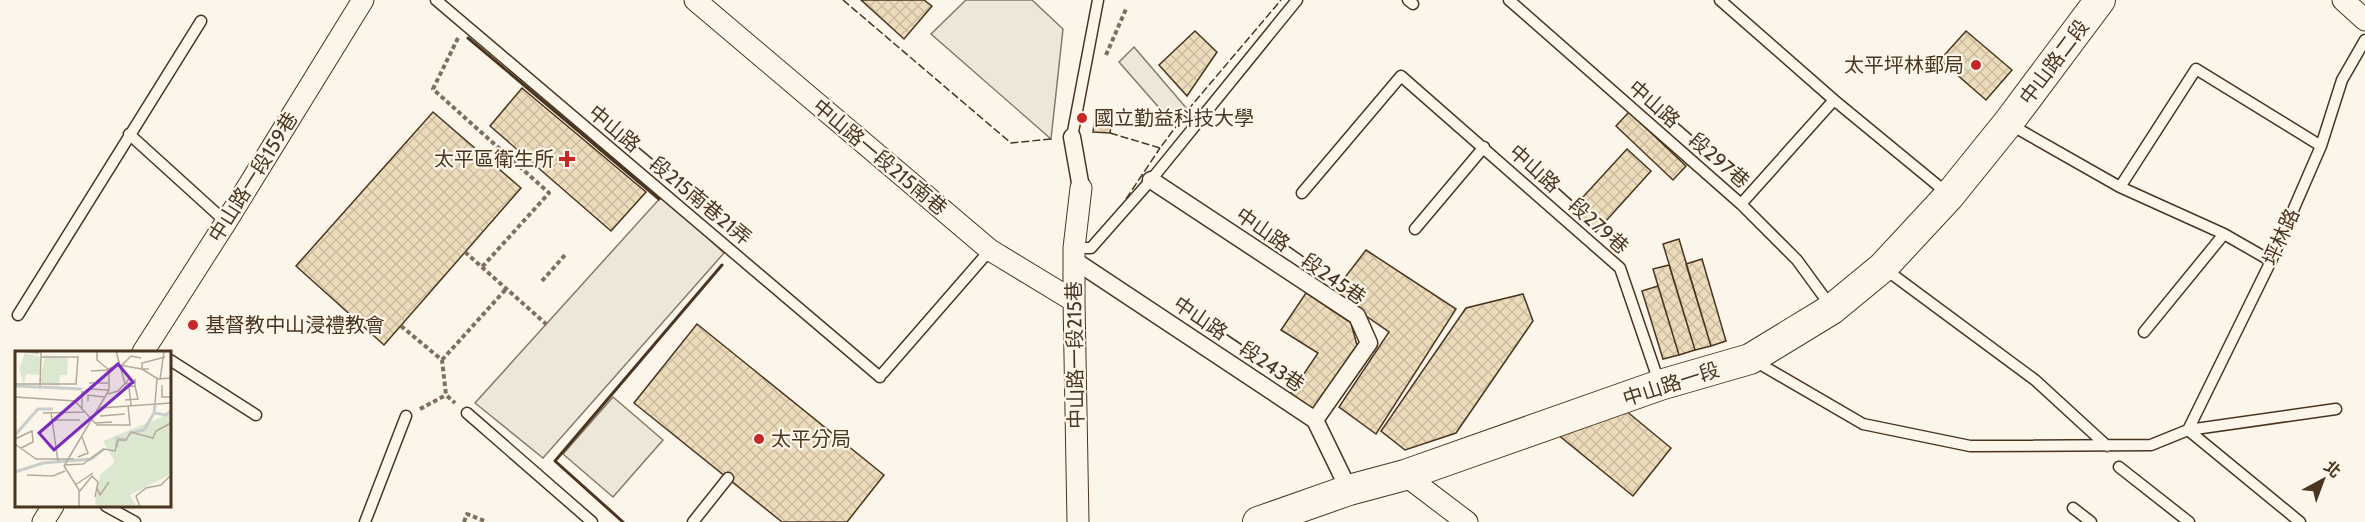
<svg xmlns="http://www.w3.org/2000/svg" width="2365" height="522" viewBox="0 0 2365 522" font-family="Cabin,'Noto Sans TC',sans-serif">
  <style>
    .parking { fill: #ede7d9; stroke: #887966; stroke-width: 1.5 }
    .building { fill: url(#building-cross-hatch); stroke: #4a3520; stroke-width: 1.5 }
    .lines { fill: none; stroke-linecap: round; stroke-linejoin: round }
    .service-casing { stroke: #4a3520; stroke-width: 13 }
    .pedestrian-casing { stroke: #4a3520; stroke-width: 19 }
    .minor-casing { stroke: #4a3520; stroke-width: 23 }
    .secondary-casing { stroke: #4a3520; stroke-width: 32 }
    .path { stroke: #7f6f5c; stroke-width: 4; stroke-dasharray: 4.5 3; stroke-linecap: butt }
    .service { stroke: #fbf6e9; stroke-width: 10 }
    .pedestrian { stroke: #fbf6e9; stroke-width: 16 }
    .minor { stroke: #fbf6e9; stroke-width: 21 }
    .secondary { stroke: #fbf6e9; stroke-width: 30 }
    .fence { stroke: #4a3520; stroke-width: 1.5; stroke-dasharray: 8 3; stroke-linecap: butt }
    .wall { stroke: #4a3520; stroke-width: 3 }
    .poi-dot { fill: #c62828; stroke: #fbf6e9; stroke-width: 2 }
    .labels { text-anchor: middle; stroke-width: 4.5; stroke-linejoin: round; paint-order: stroke }
    .street-label { font-size: 20px; fill: #4a3520; stroke: #fbf6e9 }
    .poi-label { font-size: 20px; fill: #4a3520; stroke: #fbf6e9; text-anchor: start }
    .inset-river { fill: none; stroke: #c9cecd; stroke-width: 3 }
    .inset-road { fill: none; stroke: #b4a999; stroke-width: 1.5 }
    .view { fill: #7b2cbf; fill-opacity: 0.15; stroke: #7b2cbf; stroke-width: 3 }
    .inset-edge { fill: none; stroke: #4a3520; stroke-width: 3 }
  </style>
  <defs>
    <pattern id="building-cross-hatch" width="8" height="8" patternUnits="userSpaceOnUse" patternTransform="scale(1.5)"><rect width="8" height="8" fill="#ecdcbc"/><path d="M0 0l8 8M0 8l8-8" fill="none" stroke="#ccbda1"/></pattern>
  </defs>
  <rect width="100%" height="100%" fill="#fbf6e9"/>
  <path class="parking" d="M 966,0 L 1032,0 L 1063,29 L 1051,139 L 931,34 Z
    M 1134,47 L 1188,110 L 1176,127 L 1119,62 Z
    M 662,196 L 724,253 L 543,458 L 475,403 Z
    M 613,397 L 663,440 L 613,497 L 563,454 Z"/>
  <path class="building" d="M 861,0 L 924,0 L 932,6 L 904,39 Z
    M 1195,31 L 1217,52 L 1187,96 L 1159,65 Z
    M 1966,31 L 2012,70 L 1986,100 L 1940,60 Z
    M 522,88 L 646,192 L 611,231 L 490,126 Z
    M 1096,110 L 1113,111 L 1110,133 L 1093,132 Z
    M 433,112 L 521,188 L 384,345 L 296,266 Z
    M 1629,112 L 1686,166 L 1673,180 L 1616,126 Z
    M 1627,149 L 1651,171 L 1596,232 L 1572,209 Z
    M 1679,239 L 1711,346 L 1695,350 L 1663,244 Z
    M 1366,250 L 1456,309 L 1376,434 L 1339,407 L 1389,332 L 1333,293 Z
    M 1702,259 L 1726,341 L 1711,346 L 1686,264 Z
    M 1669,265 L 1695,350 L 1679,355 L 1653,269 Z
    M 1658,286 L 1679,355 L 1663,359 L 1642,291 Z
    M 1306,293 L 1351,323 L 1358,349 L 1314,413 L 1289,396 L 1318,353 L 1281,330 Z
    M 1523,294 L 1533,321 L 1456,433 L 1405,450 L 1381,431 L 1466,308 Z
    M 697,324 L 884,475 L 847,522 L 782,522 L 634,403 Z
    M 1625,410 L 1671,448 L 1633,496 L 1551,429 Z"/>
  <g class="lines">
    <g class="service-casing">
      <path id="service" d="M 436,0 L 880,377
        M 1408,0 L 1413,4
        M 1509,0 L 1741,204 L 1797,260 L 1832,308
        M 1720,0 L 1834,100 L 1947,193
        M 2011,125 L 2120,187 L 2224,234 L 2271,261
        M 129,134 L 226,222
        M 1072,137 L 1098,0
        M 2120,187 L 2196,69 L 2321,146
        M 1302,193 L 1401,76 L 1620,268 L 1659,382
        M 1741,204 L 1834,100
        M 1415,229 L 1484,147
        M 1074,248 L 1091,248 L 1151,180 L 1297,0
        M 1885,269 L 2035,380 L 2107,446
        M 18,315 L 201,21
        M 2144,332 L 2224,234
        M 170,360 L 256,415
        M 1753,360 L 1863,424 L 1970,446 L 2151,445 L 2188,430 L 2336,409
        M 883,373 L 990,250
        M 467,413 L 592,522
        M 2119,467 L 2189,522
        M 106,506 L 135,522
        M 2073,508 L 2091,522
        M 365,522 L 406,416
        M 693,522 L 728,478
        M 2300,522 L 2188,430 L 2271,261 L 2321,146 L 2342,80 L 2365,40"/>
    </g>
    <g class="pedestrian-casing">
      <path id="pedestrian" d="M 1072,137 L 1081,188
        M 1151,180 L 1357,316 L 1369,343 L 1315,420
        M 1074,260 L 1315,420 L 1349,490"/>
    </g>
    <g class="minor-casing">
      <path id="minor" d="M 695,0 L 990,250 L 1074,301
        M 2343,0 L 2365,20
        M 143,352 L 226,222 L 363,0
        M 1405,475 L 1467,522
        M 43,522 L 53,506
        M 1078,522 L 1074,301 L 1074,248 L 1081,188"/>
    </g>
    <g class="secondary-casing">
      <path id="secondary" d="M 1258,522 L 1349,490 L 1405,475 L 1660,385 L 1750,359 L 1832,309 L 1883,267 L 1949,196 L 2008,123 L 2100,0"/>
    </g>
    <path class="path" d="M 458,38 L 433,89 L 549,193 L 482,267
      M 1106,55 L 1126,9
      M 465,252 L 546,324
      M 542,281 L 565,255
      M 401,326 L 442,360 L 446,395 L 455,403
      M 442,360 L 506,289
      M 420,409 L 446,395
      M 464,522 L 467,514 L 487,522"/>
    <use href="#service" class="service"/>
    <use href="#pedestrian" class="pedestrian"/>
    <use href="#minor" class="minor"/>
    <use href="#secondary" class="secondary"/>
    <path class="fence" d="M 843,0 L 1011,143 L 1051,139
      M 1110,133 L 1160,148 L 1192,105 L 1281,0
      M 1126,199 L 1160,148"/>
    <path class="wall" d="M 468,38 L 659,199
      M 623,522 L 555,461 L 722,265"/>
  </g>
  <g class="poi-dot">
    <circle cx="1976" cy="65" r="6"/>
    <circle cx="1082" cy="118" r="6"/>
    <path d="M564 150h6v6h6v6h-6v6h-6v-6h-6v-6h6z"/>
    <circle cx="193" cy="325" r="6"/>
    <circle cx="759" cy="439" r="6"/>
  </g>
  <g class="labels">
    <g class="street-label">
      <text transform="translate(2054 62) rotate(-53)" y="7">中山路二段</text>
      <text transform="translate(1689 134) rotate(41)" y="7">中山路一段297巷</text>
      <text transform="translate(880 157) rotate(40)" y="7">中山路一段215南巷</text>
      <text transform="translate(670 175) rotate(40)" y="7">中山路一段215南巷21弄</text>
      <text transform="translate(253 177) rotate(-58)" y="7">中山路一段159巷</text>
      <text transform="translate(1569 199) rotate(42)" y="7">中山路一段279巷</text>
      <text transform="translate(2281 237) rotate(-66)" y="7">坪林路</text>
      <text transform="translate(1301 256) rotate(35)" y="7">中山路一段245巷</text>
      <text transform="translate(1239 344) rotate(34)" y="7">中山路一段243巷</text>
      <text transform="translate(1075 355) rotate(-91)" y="7">中山路一段215巷</text>
      <text transform="translate(1671 384) rotate(-18)" y="7">中山路一段</text>
    </g>
    <g class="poi-label">
      <text x="1964" y="72" text-anchor="end">太平坪林郵局</text>
      <text x="1094" y="125">國立勤益科技大學</text>
      <text x="554" y="166" text-anchor="end">太平區衛生所</text>
      <text x="205" y="332">基督教中山浸禮教會</text>
      <text x="771" y="446">太平分局</text>
    </g>
  </g>
  <g transform="translate(15 351)">
    <rect width="156" height="156" fill="#fbf6e9"/>
    <path d="M 10,2 L 26,6 L 26,24 L 11,23 L 9,33 L 4,18 ZM 156,62 L 156,123 L 115,144 L 122,156 L 85,156 L 80,152 L 85,124 L 100,111 L 88,90 Z" fill="#dce7d0"/>
    <path d="M 30,4 L 53,7 L 52,24 L 45,24 L 44,35 L 25,33 Z" fill="#dce7d0"/>
    <path class="inset-river" d="M 0,35 L 67,38M 140,53 L 139,62 L 151,64 L 156,60M 115,82 L 129,79 L 139,62M 0,84 L 23,58 L 38,58M 102,96 L 102,87 L 112,89M 0,121 L 28,112 L 76,108 L 89,98"/>
    <path class="inset-road" d="M 1,0 L 24,2M 101,0 L 110,33 L 120,32M 106,15 L 116,5 L 126,7M 93,18 L 104,14 L 127,18 L 143,28 L 156,27M 134,18 L 127,18 L 127,12 L 150,6M 76,20 L 94,19M 145,29 L 149,0M 74,32 L 93,32M 0,33 L 61,33 L 63,6 L 26,6 L 26,0M 147,34 L 147,46 L 156,46M 25,35 L 26,6M 109,36 L 120,35 L 120,28M 114,36 L 116,54M 74,38 L 94,39M 93,43 L 103,40 L 114,28M 0,46 L 60,50 L 80,72 L 97,71M 110,49 L 123,48 L 120,35M 73,50 L 73,44 L 89,46M 140,52 L 142,28M 85,57 L 156,52M 67,59 L 67,41 L 72,41M 28,62 L 69,61M 36,62 L 43,110M 85,65 L 110,63M 36,69 L 65,69M 81,74 L 115,74 L 113,55M 0,88 L 17,80 L 18,91 L 6,97M 0,93 L 21,108 L 59,108M 63,106 L 73,102 L 67,86M 50,114 L 68,113 L 89,98 L 100,100 L 103,89 L 111,89 L 116,81 L 138,87 L 141,80 L 156,72M 12,124 L 38,125 L 50,120M 60,134 L 78,122M 82,137 L 85,144 L 94,131M 64,141 L 77,125 L 83,131 L 80,146M 64,156 L 64,139 L 49,115 L 94,39 L 94,19 L 82,9 L 82,0M 125,156 L 121,145 L 131,137 L 146,134 L 156,124"/>
    <path class="view" d="M 103,13 L 118,31 L 39,99 L 24,82 Z"/>
    <rect width="156" height="156" class="inset-edge"/>
  </g>
  <g transform="translate(2323 480) rotate(41)" stroke="#fbf6e9" stroke-width="4.5" paint-order="stroke">
  <path d="M0-4.5L10 22L0 15L-10 22Z" fill="#4a3520"/>
  <text y="-9" font-size="16" font-weight="bold" text-anchor="middle" fill="#4a3520">北</text>
  </g>
</svg>
